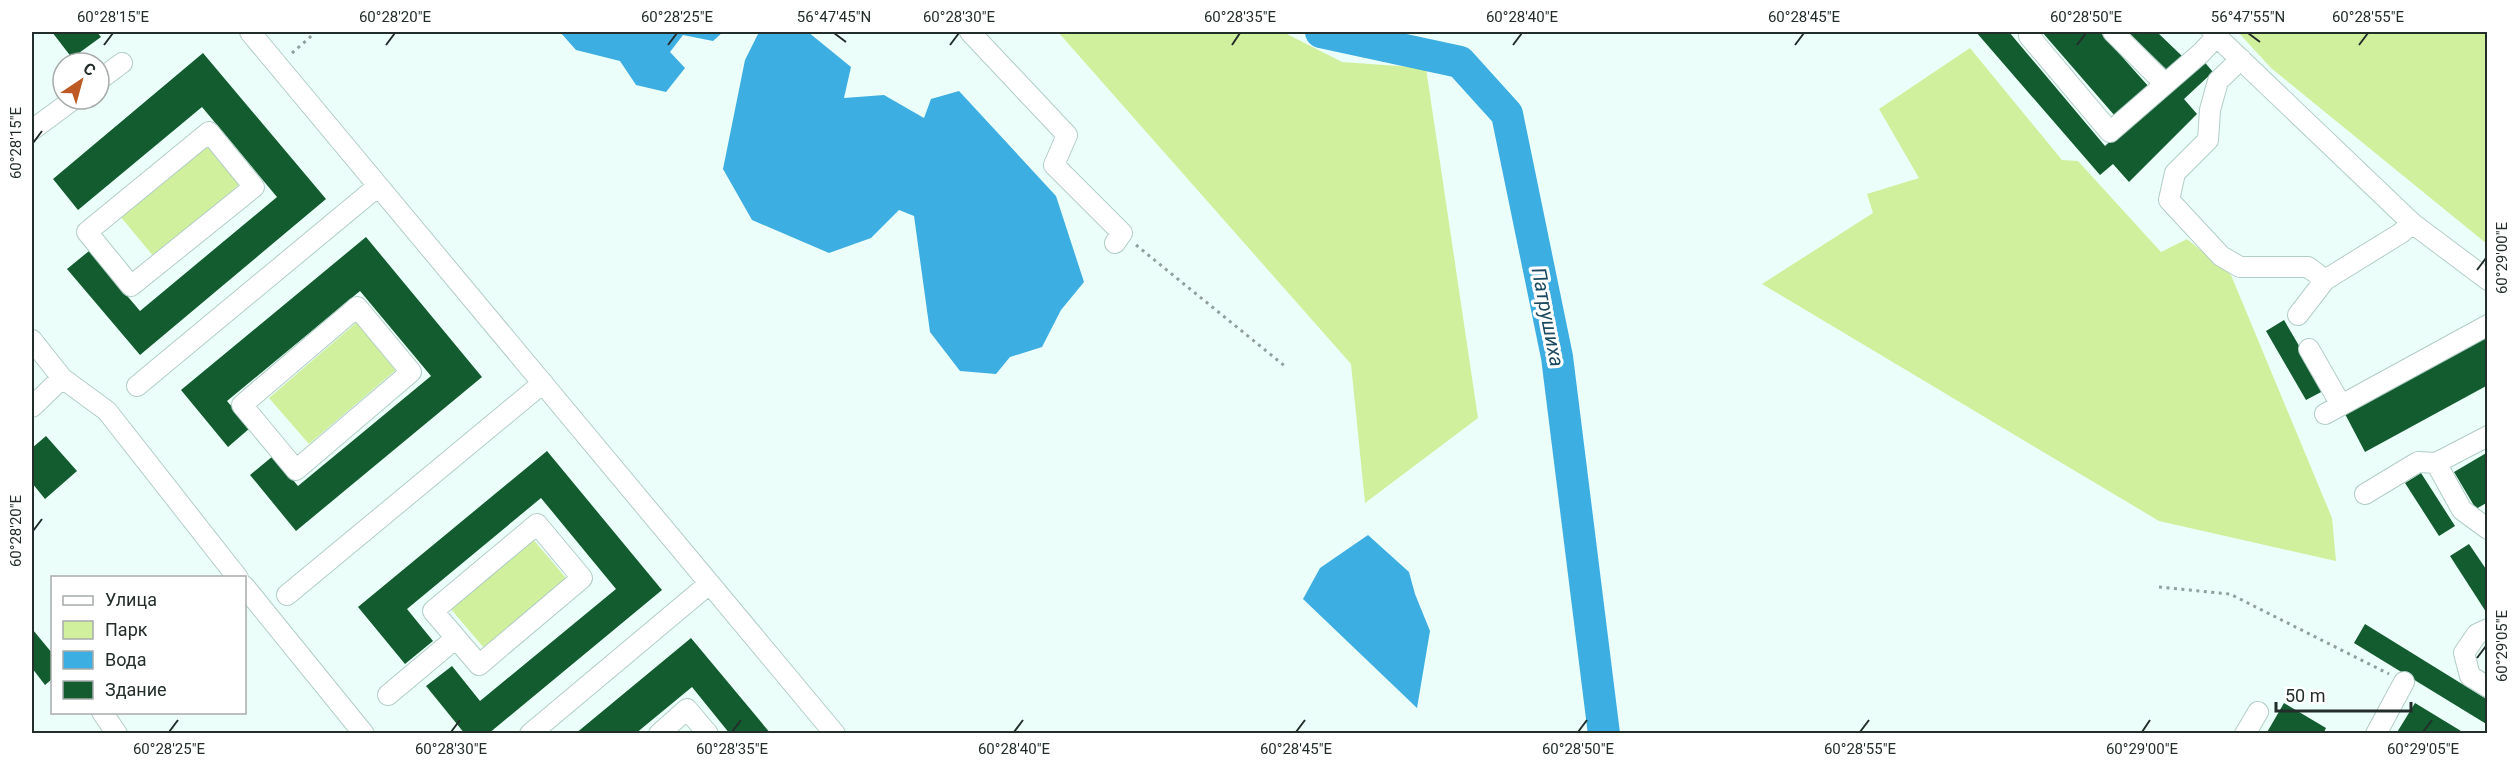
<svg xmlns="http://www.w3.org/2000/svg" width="2519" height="765" viewBox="0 0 2519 765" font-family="Roboto,sans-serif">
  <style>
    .green { fill: #d1f09d }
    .water { fill: #3daee2 }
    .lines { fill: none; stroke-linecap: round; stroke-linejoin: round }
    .river { stroke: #3daee2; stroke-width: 32 }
    .building { fill: #125c30 }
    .minor-casing { stroke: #b2cdc7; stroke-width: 22 }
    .path { stroke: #92a09c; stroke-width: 3; stroke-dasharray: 3 4.5; stroke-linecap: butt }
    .minor { stroke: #fff; stroke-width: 20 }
    .ticks { fill: none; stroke: #232e2b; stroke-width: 2 }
    .labels { text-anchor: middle; stroke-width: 6; stroke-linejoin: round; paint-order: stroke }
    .water-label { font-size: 20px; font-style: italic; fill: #1b495f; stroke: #fff }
    .neatline { fill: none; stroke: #232e2b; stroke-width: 2 }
    .ticks-label { font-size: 15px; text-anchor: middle; fill: #232e2b }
  </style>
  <rect width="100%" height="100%" fill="#ecfef9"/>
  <path class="green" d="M 1058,32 L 1283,32 L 1342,62 L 1426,68 L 1478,418 L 1365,503 L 1351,364 Z
    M 2238,32 L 2487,32 L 2487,244 L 2271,68 Z
    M 1970,48 L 2062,160 L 2078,161 L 2161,252 L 2187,239 L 2231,275 L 2332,518 L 2336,561 L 2159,521 L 1762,284 L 1873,213 L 1867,194 L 1919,178 L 1879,109 Z
    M 206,142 L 241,183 L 154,257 L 120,216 Z
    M 357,322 L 397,369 L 309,444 L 269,398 Z
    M 532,538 L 566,578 L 484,648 L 450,608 Z"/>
  <path class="water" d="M 560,32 L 723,32 L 713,41 L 683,35 L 670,52 L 685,68 L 666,92 L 636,85 L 620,61 L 576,50 Z
    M 759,32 L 808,32 L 851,67 L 844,98 L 884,95 L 924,118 L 931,99 L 959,91 L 1056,196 L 1084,282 L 1061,310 L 1042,347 L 1010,357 L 996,374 L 960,371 L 930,332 L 914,216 L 899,210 L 871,238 L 829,253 L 752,220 L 723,169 L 745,60 Z
    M 1368,535 L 1409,572 L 1415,594 L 1430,631 L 1417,708 L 1303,599 L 1320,568 Z"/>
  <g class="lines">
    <path class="river" d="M 1321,32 L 1460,62 L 1507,114 L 1557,357 L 1604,734"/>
  </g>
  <path class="building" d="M 52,32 L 97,32 L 101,37 L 72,58 Z
    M 1976,32 L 2009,32 L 2105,146 L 2201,58 L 2213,72 L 2184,99 L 2197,114 L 2129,182 L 2113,164 L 2100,175 Z
    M 2042,32 L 2100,32 L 2149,87 L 2115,116 Z
    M 2128,32 L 2157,32 L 2182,56 L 2167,70 Z
    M 203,53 L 326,199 L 140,355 L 67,269 L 89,251 L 140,311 L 277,197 L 202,107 L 78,210 L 53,179 Z
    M 366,237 L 482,377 L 296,531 L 250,475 L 273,456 L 298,486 L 431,376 L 360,291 L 227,401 L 250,428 L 228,447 L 181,390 Z
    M 2284,320 L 2325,390 L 2306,400 L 2266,331 Z
    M 2488,333 L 2488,385 L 2365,452 L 2344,412 Z
    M 46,436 L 77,471 L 45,499 L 32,483 L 32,448 Z
    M 547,451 L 662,590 L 488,734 L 465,734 L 426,686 L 452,666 L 480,701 L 616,589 L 541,498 L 407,609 L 433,641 L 405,664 L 358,607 Z
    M 2488,452 L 2488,502 L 2476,509 L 2454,472 Z
    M 2421,473 L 2455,526 L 2439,536 L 2405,483 Z
    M 2469,544 L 2488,572 L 2488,615 L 2450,556 Z
    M 2365,624 L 2488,700 L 2488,725 L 2354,643 Z
    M 33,630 L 52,653 L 52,679 L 45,685 L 32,668 Z
    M 691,638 L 771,734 L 730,734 L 692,687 L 635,734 L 575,734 Z
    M 2284,703 L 2326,728 L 2323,734 L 2266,734 Z
    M 2415,703 L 2466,734 L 2396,734 Z"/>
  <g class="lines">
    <g class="minor-casing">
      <path id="minor" d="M 250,32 L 835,734
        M 970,32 L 1067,135 L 1054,165 L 1122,233 L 1115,243
        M 2032,32 L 2029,36 L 2110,132 L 2201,53 L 2217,36
        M 2113,32 L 2165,84
        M 2212,32 L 2412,223 L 2488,280
        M 2241,59 L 2218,81 L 2210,110 L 2208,140 L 2175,173 L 2169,200 L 2221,256 L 2240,267 L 2308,267 L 2325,280
        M 99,80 L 122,63
        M 32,130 L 74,99
        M 209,132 L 254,187 L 131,286 L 87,232 Z
        M 357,307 L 411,372 L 296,470 L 242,405 Z
        M 2298,315 L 2325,280 L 2401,233 L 2412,223
        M 32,340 L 62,378 L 107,411 L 238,578
        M 2309,349 L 2341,405
        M 137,386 L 377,187
        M 32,407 L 62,378
        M 2325,414 L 2488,325
        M 2436,463 L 2462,510 L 2488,529
        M 2365,494 L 2418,462 L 2436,463 L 2488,436
        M 244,586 L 364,734
        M 287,595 L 543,383
        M 2488,629 L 2477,634 L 2464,653 L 2470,676 L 2488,687
        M 388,695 L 456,638 L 479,665 L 582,578 L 537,524 L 433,611 L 456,638
        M 102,712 L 117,734
        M 530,734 L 709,584
        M 659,734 L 687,709 L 708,734
        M 2245,734 L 2258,712
        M 2376,734 L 2404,682"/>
    </g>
    <path class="path" d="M 292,53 L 316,32
      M 1136,245 L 1286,367
      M 2159,587 L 2230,594 L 2389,674"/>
    <use href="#minor" class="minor"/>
  </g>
  <path class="ticks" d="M 834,33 L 846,42M 2248,33 L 2260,42M 104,45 L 113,33M 386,45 L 395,33M 668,45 L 677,33M 950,45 L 959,33M 1232,45 L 1240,33M 1513,45 L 1522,33M 1795,45 L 1804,33M 2077,45 L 2086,33M 2359,45 L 2368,33M 33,143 L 42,131M 2477,270 L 2486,258M 33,531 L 42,519M 2477,658 L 2486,646M 169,732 L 178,720M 451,732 L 460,720M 732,732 L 741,720M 1014,732 L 1023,720M 1296,732 L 1305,720M 1578,732 L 1587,720M 1860,732 L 1869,720M 2142,732 L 2150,720M 2423,732 L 2432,720"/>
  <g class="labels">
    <g class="water-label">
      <text transform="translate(1548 317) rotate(79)" y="7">Патрушиха</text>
    </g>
  </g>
  <rect width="2519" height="765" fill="none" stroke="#ffffff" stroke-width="66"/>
  <rect x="51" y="576" width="195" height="138" fill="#ffffff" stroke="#a7abaa" stroke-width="1.5"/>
  <rect x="63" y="596" width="30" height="9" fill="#ffffff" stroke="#a7abaa" stroke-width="1.5"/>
  <text x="105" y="606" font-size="18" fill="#232e2b">Улица</text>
  <rect x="63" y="621" width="30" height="18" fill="#d1f09d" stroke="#a7abaa" stroke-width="1.5"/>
  <text x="105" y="636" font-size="18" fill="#232e2b">Парк</text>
  <rect x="63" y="651" width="30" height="18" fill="#3daee2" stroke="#a7abaa" stroke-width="1.5"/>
  <text x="105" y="666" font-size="18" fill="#232e2b">Вода</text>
  <rect x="63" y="681" width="30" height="18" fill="#125c30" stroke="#a7abaa" stroke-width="1.5"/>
  <text x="105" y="696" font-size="18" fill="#232e2b">Здание</text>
  <g transform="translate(81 81) rotate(36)"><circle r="28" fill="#ffffff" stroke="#a7abaa" stroke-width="1.5"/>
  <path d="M0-4.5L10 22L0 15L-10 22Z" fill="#bd5924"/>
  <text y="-9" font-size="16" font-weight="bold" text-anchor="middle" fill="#232e2b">С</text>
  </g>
  <path d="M2276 702v9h135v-9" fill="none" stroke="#232e2b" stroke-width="3"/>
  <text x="2285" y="702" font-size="18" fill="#232e2b" stroke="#ffffff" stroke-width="4.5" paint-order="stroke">50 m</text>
  <rect x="33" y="33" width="2453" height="699" class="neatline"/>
  <g class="ticks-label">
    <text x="113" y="22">60°28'15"E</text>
    <text x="395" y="22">60°28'20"E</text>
    <text x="677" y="22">60°28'25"E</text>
    <text x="834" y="22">56°47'45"N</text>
    <text x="959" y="22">60°28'30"E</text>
    <text x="1240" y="22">60°28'35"E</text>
    <text x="1522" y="22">60°28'40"E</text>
    <text x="1804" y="22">60°28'45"E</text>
    <text x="2086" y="22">60°28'50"E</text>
    <text x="2248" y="22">56°47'55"N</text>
    <text x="2368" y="22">60°28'55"E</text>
    <text transform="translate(16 143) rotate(-90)" y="5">60°28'15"E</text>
    <text transform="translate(2502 258) rotate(-90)" y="5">60°29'00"E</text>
    <text transform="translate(16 531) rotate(-90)" y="5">60°28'20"E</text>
    <text transform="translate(2502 646) rotate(-90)" y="5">60°29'05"E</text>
    <text x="169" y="754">60°28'25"E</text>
    <text x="451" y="754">60°28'30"E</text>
    <text x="732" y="754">60°28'35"E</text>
    <text x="1014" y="754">60°28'40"E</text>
    <text x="1296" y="754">60°28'45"E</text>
    <text x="1578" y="754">60°28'50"E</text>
    <text x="1860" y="754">60°28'55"E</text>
    <text x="2142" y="754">60°29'00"E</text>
    <text x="2423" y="754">60°29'05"E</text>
  </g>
</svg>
